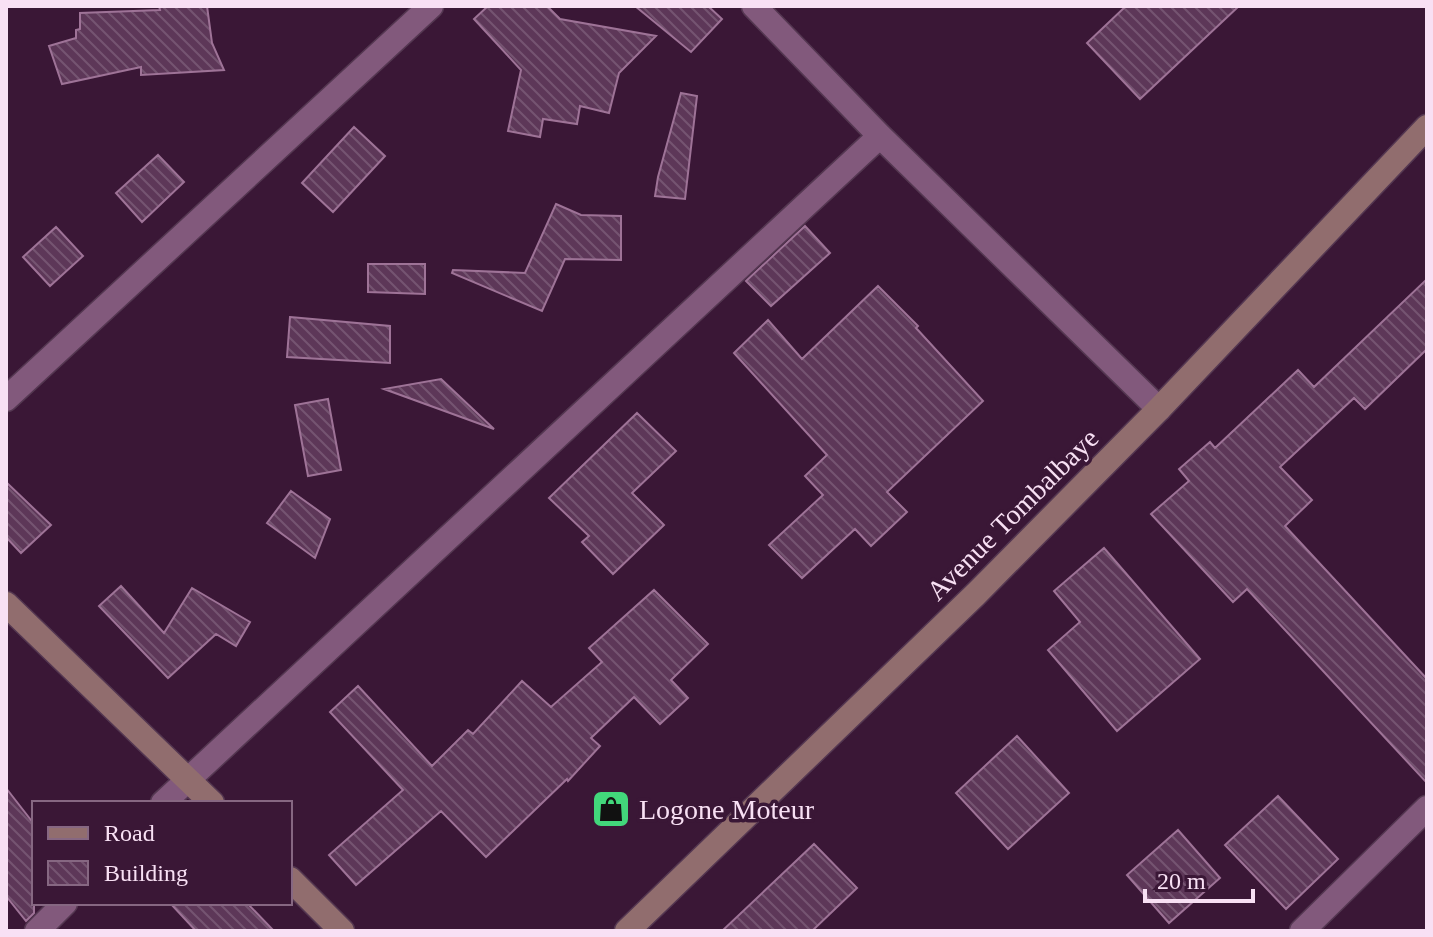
<svg xmlns="http://www.w3.org/2000/svg" width="1433" height="937" viewBox="0 0 1433 937" font-family="Georgia,serif">
  <style>
    .building { fill: url(#building-back-hatch); stroke: #9e7397; stroke-width: 2 }
    .lines { fill: none; stroke-linecap: round; stroke-linejoin: round }
    .street-casing { stroke: #543751; stroke-width: 27 }
    .secondary-casing { stroke: #543751; stroke-width: 27 }
    .street { stroke: #82597c; stroke-width: 24 }
    .secondary { stroke: #916d6e; stroke-width: 24 }
    .labels { text-anchor: middle; stroke-width: 7; stroke-linejoin: round; paint-order: stroke }
    .street-label { font-size: 28px; fill: #f8e0f4; stroke: #3a1736 }
    .poi-label { font-size: 28px; fill: #f8e0f4; stroke: #3a1736; text-anchor: start }
  </style>
  <defs>
    <pattern id="building-back-hatch" width="6" height="6" patternUnits="userSpaceOnUse" patternTransform="scale(2)"><rect width="6" height="6" fill="#5d3758"/><path d="M-1 5l2 2M0 0l6 6M5-1l2 2" fill="none" stroke="#755471"/></pattern>
  </defs>
  <rect width="100%" height="100%" fill="#3a1736"/>
  <path class="building" d="M 159,6 L 207,6 L 212,43 L 224,70 L 141,75 L 141,67 L 62,84 L 49,46 L 76,38 L 76,30 L 80,29 L 80,13 L 160,10 Z
    M 488,6 L 547,6 L 560,19 L 656,36 L 619,73 L 609,113 L 580,106 L 577,124 L 543,119 L 540,137 L 508,131 L 521,70 L 474,19 Z
    M 635,6 L 708,6 L 722,19 L 691,52 Z
    M 1126,6 L 1239,6 L 1140,99 L 1087,43 Z
    M 681,93 L 697,96 L 685,199 L 655,196 L 658,177 Z
    M 354,127 L 385,156 L 333,212 L 302,183 Z
    M 158,155 L 184,182 L 142,222 L 116,193 Z
    M 556,204 L 581,215 L 621,216 L 621,260 L 565,259 L 542,311 L 452,273 L 453,270 L 525,273 Z
    M 805,226 L 830,253 L 771,306 L 746,281 Z
    M 56,227 L 83,256 L 50,286 L 23,257 Z
    M 368,264 L 425,264 L 425,294 L 368,292 Z
    M 1427,279 L 1427,349 L 1365,409 L 1354,398 L 1280,467 L 1312,500 L 1285,526 L 1427,679 L 1427,783 L 1247,589 L 1233,602 L 1151,514 L 1189,481 L 1179,469 L 1210,442 L 1215,448 L 1298,370 L 1314,387 Z
    M 878,286 L 918,326 L 916,328 L 983,401 L 887,492 L 907,512 L 871,546 L 855,529 L 802,578 L 769,545 L 823,495 L 805,476 L 827,455 L 734,353 L 768,320 L 802,359 Z
    M 290,317 L 390,326 L 390,363 L 287,357 Z
    M 441,379 L 494,429 L 384,389 Z
    M 328,399 L 341,470 L 308,476 L 295,405 Z
    M 637,413 L 676,451 L 632,493 L 664,525 L 613,574 L 582,542 L 589,536 L 549,498 Z
    M 6,482 L 51,525 L 21,553 L 6,537 Z
    M 291,491 L 330,519 L 315,558 L 267,523 Z
    M 1104,548 L 1200,659 L 1117,731 L 1048,650 L 1080,622 L 1054,591 Z
    M 121,586 L 164,633 L 192,588 L 250,622 L 236,646 L 216,634 L 168,678 L 99,606 Z
    M 654,590 L 708,644 L 671,680 L 688,698 L 660,724 L 634,697 L 591,738 L 600,746 L 568,781 L 567,779 L 486,857 L 441,811 L 356,885 L 329,855 L 403,790 L 330,712 L 358,686 L 432,766 L 468,730 L 473,734 L 522,681 L 551,707 L 602,662 L 589,648 Z
    M 1017,736 L 1069,793 L 1008,849 L 956,793 Z
    M 6,788 L 34,824 L 34,913 L 26,921 L 6,896 Z
    M 1278,796 L 1338,859 L 1286,909 L 1225,845 Z
    M 1178,830 L 1220,878 L 1169,923 L 1127,875 Z
    M 814,844 L 857,888 L 812,931 L 722,931 Z
    M 170,903 L 247,903 L 274,931 L 196,931 Z"/>
  <g class="lines">
    <g class="street-casing">
      <path id="street" d="M 754,6 L 880,136 L 1159,409
        M 6,399 L 431,6
        M 163,803 L 880,136
        M 37,931 L 65,903
        M 1302,931 L 1427,808"/>
    </g>
    <g class="secondary-casing">
      <path id="secondary" d="M 6,604 L 212,803
        M 290,879 L 342,931
        M 627,931 L 976,594 L 1159,409 L 1427,127"/>
    </g>
    <use href="#street" class="street"/>
    <use href="#secondary" class="secondary"/>
  </g>
  <defs>
    <g id="shop-square" transform="scale(2)"><rect x="-9" y="-9" width="18" height="18" rx="4" fill="#42d77b" stroke="#3a1736"/><path d="M-5-2.5h2.3a2.7 3.5 0 0 1 5.4 0H5L5.5 6h-11ZM-1.5-2.5h3a1.5 2.3 0 0 0-3 0Z" fill="#111"/></g>
  </defs>
  <g fill-rule="evenodd">
    <use href="#shop-square" x="611" y="809"/>
  </g>
  <g class="labels">
    <g class="street-label">
      <text transform="translate(1012 514) rotate(-45)" y="10">Avenue Tombalbaye</text>
    </g>
    <g class="poi-label">
      <text x="639" y="819">Logone Moteur</text>
    </g>
  </g>
  <rect width="1433" height="937" fill="none" stroke="#f8e0f4" stroke-width="16"/>
  <rect x="32" y="801" width="260" height="104" fill="#3a1736" stroke="#866782" stroke-width="2"/>
  <rect x="48" y="827" width="40" height="12" fill="#916d6e" stroke="#866782" stroke-width="2"/>
  <text x="104" y="841" font-size="24" fill="#f8e0f4">Road</text>
  <rect x="48" y="861" width="40" height="24" fill="url(#building-back-hatch)" stroke="#866782" stroke-width="2"/>
  <text x="104" y="881" font-size="24" fill="#f8e0f4">Building</text>
  <path d="M1145 889v12h108v-12" fill="none" stroke="#f8e0f4" stroke-width="4"/>
  <text x="1157" y="889" font-size="24" fill="#f8e0f4" stroke="#3a1736" stroke-width="6" paint-order="stroke">20 m</text>
</svg>
